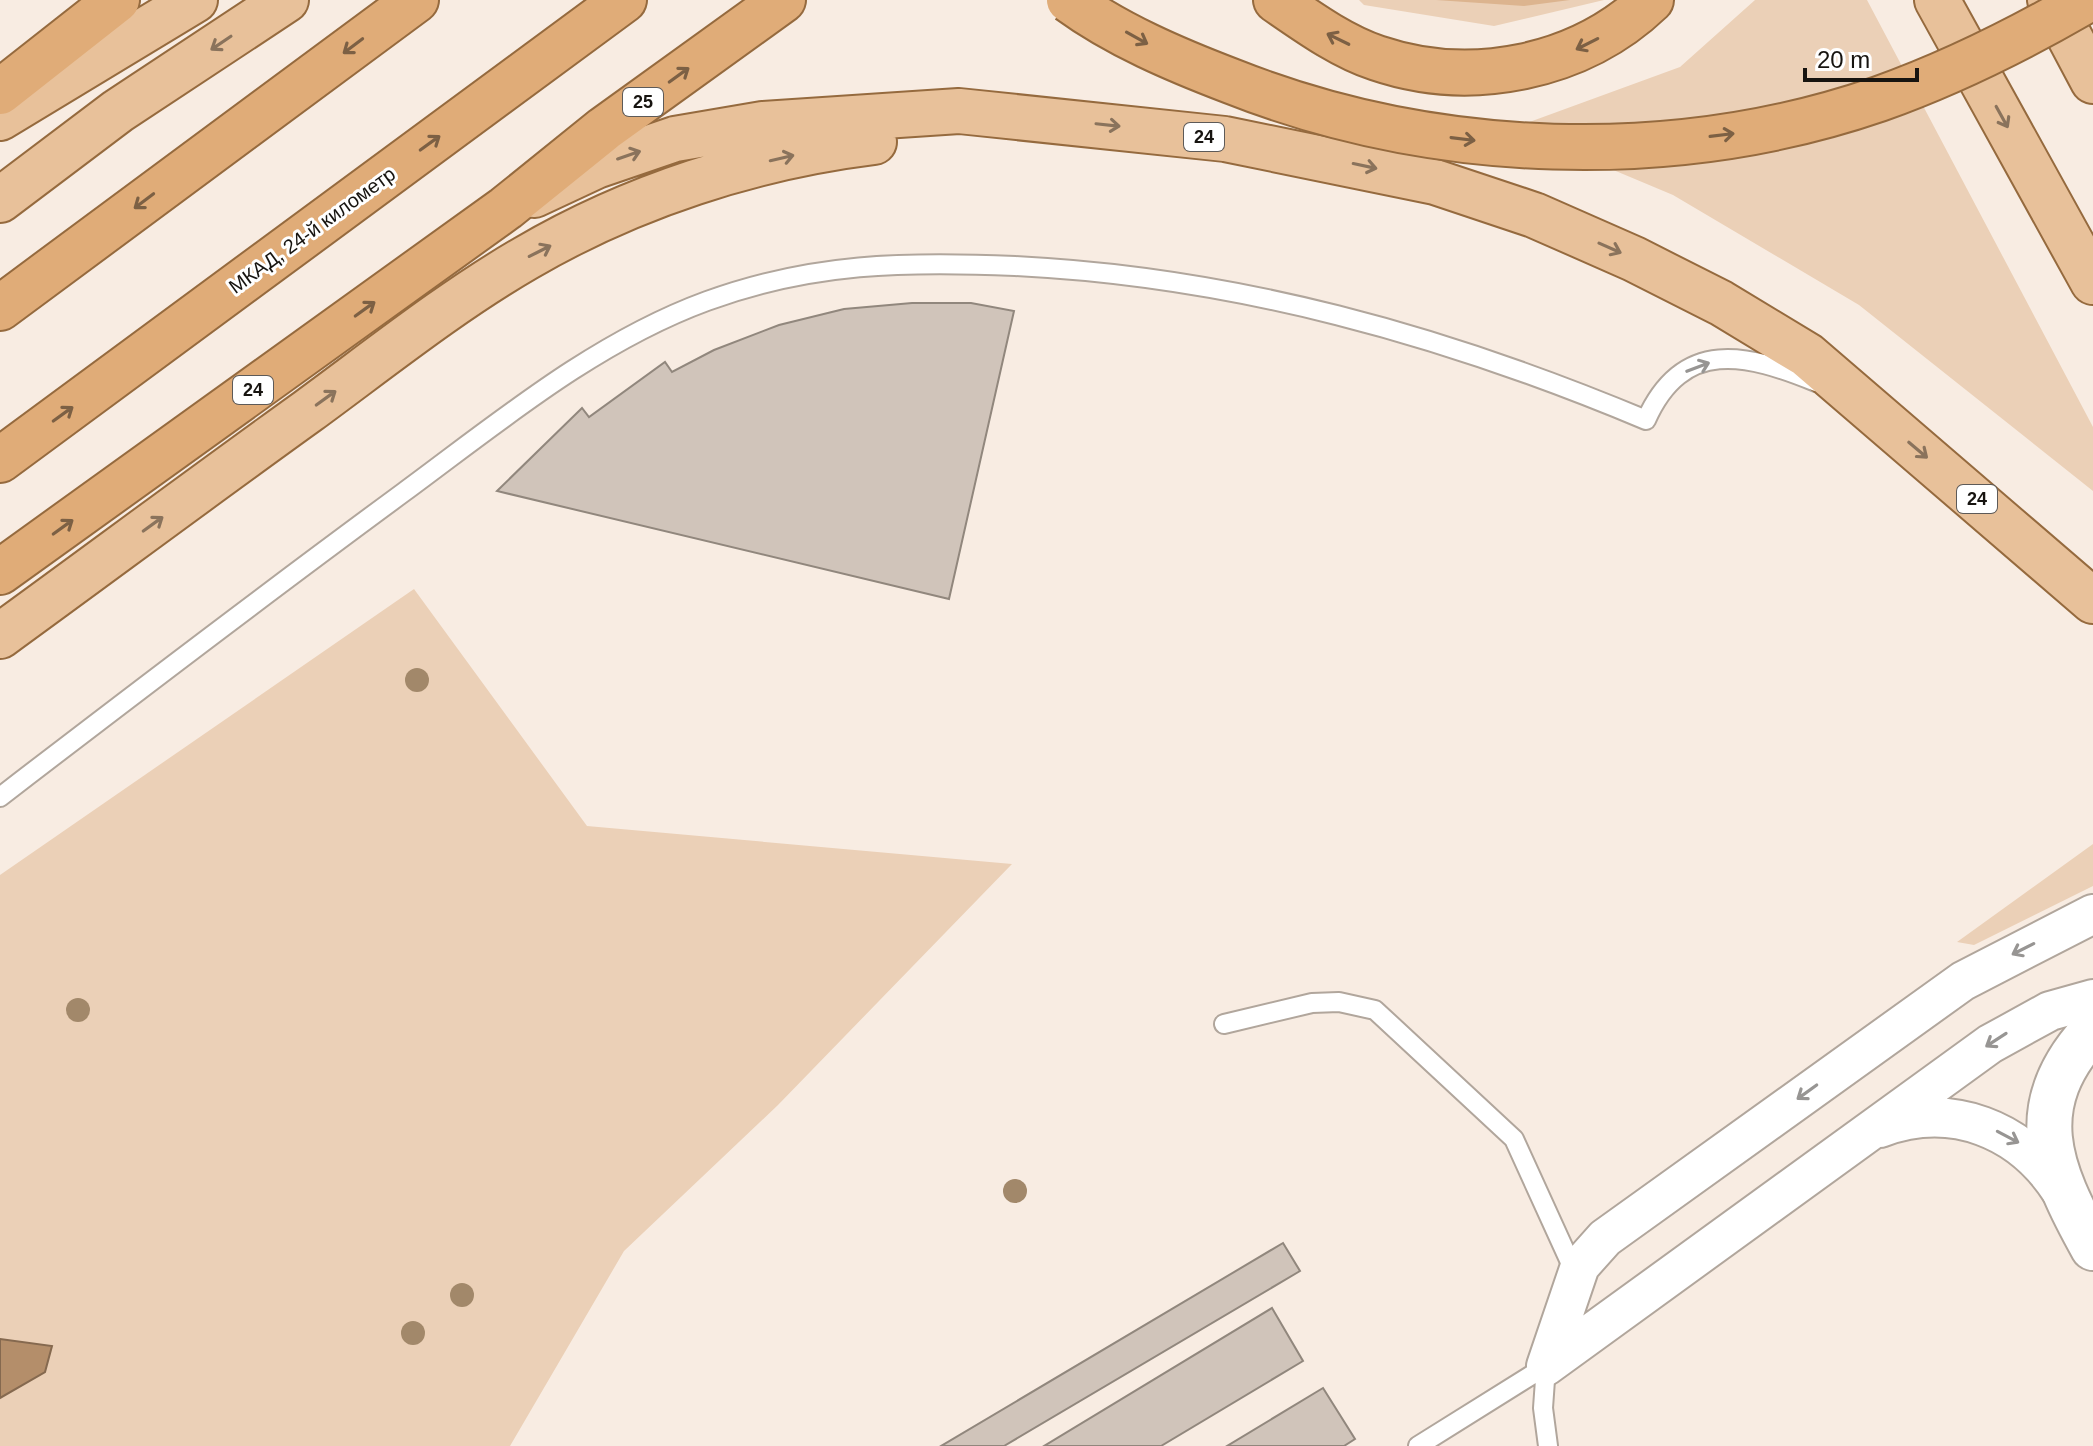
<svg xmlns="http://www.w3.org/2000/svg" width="2093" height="1446" viewBox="0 0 2093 1446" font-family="Helvetica,sans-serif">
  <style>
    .green { fill: #ebd0b7 }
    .forest { fill: #dcb48f }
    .water { fill: #b48e6a; stroke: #85694f; stroke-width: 2 }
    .building { fill: #d0c4ba; stroke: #91877d; stroke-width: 2 }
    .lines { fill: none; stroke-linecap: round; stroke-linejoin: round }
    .service-casing { stroke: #b1a69c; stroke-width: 22 }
    .minor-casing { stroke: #b1a69c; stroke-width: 42 }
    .secondary-casing { stroke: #b1a69c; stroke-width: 48 }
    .primary-casing { stroke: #956a3e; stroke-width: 48 }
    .trunk-casing { stroke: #956a3e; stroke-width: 48 }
    .service { stroke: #fff; stroke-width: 18 }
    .minor { stroke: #fff; stroke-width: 38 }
    .secondary { stroke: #fff; stroke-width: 44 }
    .primary { stroke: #e8c19a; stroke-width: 44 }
    .trunk { stroke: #e0ac78; stroke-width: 44 }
    .trunk-bridge-casing { stroke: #956a3e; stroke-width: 48; stroke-linecap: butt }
    .trunk-bridge { stroke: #e0ac78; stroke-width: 44 }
    .tree { fill: #a2886a }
    .oneway { stroke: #7c6044 }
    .oneway2 { stroke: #8a735c }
    .oneway3 { stroke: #979593 }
    .labels { text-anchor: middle; stroke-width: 6; stroke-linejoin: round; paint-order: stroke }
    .shield { fill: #fff; stroke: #5d5a58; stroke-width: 2 }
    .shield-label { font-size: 18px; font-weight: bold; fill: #171410 }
    .street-label { font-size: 20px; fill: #171410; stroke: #fff }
  </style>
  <rect width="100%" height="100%" fill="#f8ece2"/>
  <path class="green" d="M 1359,0 L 1604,0 L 1494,26 L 1364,5 Z
    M 1755,0 L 1867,0 L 2093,427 L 2093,491 L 1859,305 L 1673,195 L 1513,128 L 1680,67 Z
    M 414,589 L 587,826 L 1012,864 L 778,1105 L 624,1251 L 510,1446 L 0,1446 L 0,1398 L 45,1372 L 51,1346 L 0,1339 L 0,875 Z
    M 2093,844 L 2093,886 L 1974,945 L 1957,942 Z"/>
  <path class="forest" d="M 1436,0 L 1570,0 L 1524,6 Z"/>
  <path class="water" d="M 0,1339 L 52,1346 L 45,1372 L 0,1398 Z"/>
  <path class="building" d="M 912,303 L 971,303 L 1014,311 L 949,599 L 497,491 L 582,408 L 589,417 L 665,362 L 672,372 L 714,350 L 779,325 L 844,309 Z
    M 1283,1243 L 1300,1271 L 1004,1446 L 941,1446 Z
    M 1272,1308 L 1303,1361 L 1161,1446 L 1044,1446 Z
    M 1323,1388 L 1355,1439 L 1344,1446 L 1227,1446 Z"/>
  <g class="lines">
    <g class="service-casing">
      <path id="service" d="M 0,797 C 134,694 268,592 404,492 C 499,422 595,342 707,301 C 811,263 906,261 1015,266 C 1236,277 1443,335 1646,420 C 1683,337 1747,354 1816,382
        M 1224,1024 L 1312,1003 L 1339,1002 L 1375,1010 L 1514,1139 L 1576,1275
        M 1546,1366 L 1543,1408 L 1548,1446
        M 1418,1446 L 1546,1366"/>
    </g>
    <g class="minor-casing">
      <path id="minor" d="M 1880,1128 C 1952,1101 2021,1129 2061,1191
        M 1546,1366 L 1580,1266 L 1605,1238 L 1963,981 L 2093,914
        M 1546,1366 L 1990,1044 L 2050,1011 L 2093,999"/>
    </g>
    <g class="secondary-casing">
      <path id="secondary" d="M 2093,1030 C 2022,1106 2049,1169 2093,1248"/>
    </g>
    <g class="primary-casing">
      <path id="primary" d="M 1937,0 L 2093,282
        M 2050,0 L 2093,81
        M 0,118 L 195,0
        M 534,195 L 596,166 L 675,139 L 763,124 L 959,111 L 1225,139 L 1435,182 L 1534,215 L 1634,259 L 1721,303 L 1807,355 L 2093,601
        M 0,200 L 118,111 L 286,0
        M 0,636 C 103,561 205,485 308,411 C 379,359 450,302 526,258 C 632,196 753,157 874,142"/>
    </g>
    <g class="trunk-casing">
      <path id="trunk" d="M 1276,0 C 1308,22 1341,46 1377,58 C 1471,90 1580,68 1651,0
        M 0,92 L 117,0
        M 0,308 L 416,0
        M 0,460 L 624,0
        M 0,572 L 506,208 L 604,129 L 783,0"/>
    </g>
    <use href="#service" class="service"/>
    <use href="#minor" class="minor"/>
    <use href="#secondary" class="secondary"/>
    <use href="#primary" class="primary"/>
    <use href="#trunk" class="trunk"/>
    <g class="trunk-bridge-casing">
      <path id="trunk-bridge" d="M 1069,0 C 1117,35 1176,60 1231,81 C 1433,161 1673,170 1879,99 C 1952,73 2020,39 2087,0"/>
    </g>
    <use href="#trunk-bridge" class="trunk-bridge"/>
  </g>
  <g class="tree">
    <circle cx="417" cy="680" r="12"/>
    <circle cx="78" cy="1010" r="12"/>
    <circle cx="1015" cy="1191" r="12"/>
    <circle cx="462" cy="1295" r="12"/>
    <circle cx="413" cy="1333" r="12"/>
  </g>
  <defs><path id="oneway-shaft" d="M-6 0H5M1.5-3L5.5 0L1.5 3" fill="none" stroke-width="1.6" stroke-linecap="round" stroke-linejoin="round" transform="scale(2)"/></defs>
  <g class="oneway">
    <use href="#oneway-shaft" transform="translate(1137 38) rotate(29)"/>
    <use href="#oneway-shaft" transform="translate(1338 39) rotate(-154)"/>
    <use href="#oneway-shaft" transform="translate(1587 44) rotate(153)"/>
    <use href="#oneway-shaft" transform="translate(353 46) rotate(143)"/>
    <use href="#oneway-shaft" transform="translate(679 75) rotate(-36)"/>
    <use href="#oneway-shaft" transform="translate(1722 135) rotate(-7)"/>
    <use href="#oneway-shaft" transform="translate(1463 139) rotate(7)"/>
    <use href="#oneway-shaft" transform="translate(430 143) rotate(-36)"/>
    <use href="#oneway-shaft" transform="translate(144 201) rotate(143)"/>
    <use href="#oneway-shaft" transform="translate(365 309) rotate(-36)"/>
    <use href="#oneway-shaft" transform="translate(63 414) rotate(-36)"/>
    <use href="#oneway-shaft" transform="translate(63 527) rotate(-36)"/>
  </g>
  <g class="oneway2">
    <use href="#oneway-shaft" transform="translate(221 43) rotate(146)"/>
    <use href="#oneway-shaft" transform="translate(2002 117) rotate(61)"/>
    <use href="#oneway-shaft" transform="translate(1108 125) rotate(6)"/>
    <use href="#oneway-shaft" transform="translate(629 155) rotate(-19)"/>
    <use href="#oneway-shaft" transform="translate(782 158) rotate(-13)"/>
    <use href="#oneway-shaft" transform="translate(1365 166) rotate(12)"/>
    <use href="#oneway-shaft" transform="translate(1610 248) rotate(24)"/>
    <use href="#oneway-shaft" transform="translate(540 251) rotate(-27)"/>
    <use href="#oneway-shaft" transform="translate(326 398) rotate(-36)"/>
    <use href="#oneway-shaft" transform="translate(1918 450) rotate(40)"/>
    <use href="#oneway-shaft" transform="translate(153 524) rotate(-36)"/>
  </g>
  <g class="oneway3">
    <use href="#oneway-shaft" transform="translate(1698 367) rotate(-21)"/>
    <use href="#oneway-shaft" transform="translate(2023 949) rotate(153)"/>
    <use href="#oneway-shaft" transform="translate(1996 1040) rotate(147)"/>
    <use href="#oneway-shaft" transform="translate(1807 1092) rotate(144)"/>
    <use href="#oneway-shaft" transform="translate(2008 1137) rotate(28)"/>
  </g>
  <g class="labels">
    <g class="shield">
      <rect x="623" y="88" width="40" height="28" rx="6"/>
      <rect x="1184" y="123" width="40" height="28" rx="6"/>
      <rect x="233" y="376" width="40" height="28" rx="6"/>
      <rect x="1957" y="485" width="40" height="28" rx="6"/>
    </g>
    <g class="shield-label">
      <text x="643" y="108">25</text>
      <text x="1204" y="143">24</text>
      <text x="253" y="396">24</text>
      <text x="1977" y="505">24</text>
    </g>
    <g class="street-label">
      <text transform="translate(312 230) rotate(-36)" y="7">МКАД, 24-й километр</text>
    </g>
  </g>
  <path d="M1805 68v12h112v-12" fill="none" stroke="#171410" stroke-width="4"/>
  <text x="1817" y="68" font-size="24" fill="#171410" stroke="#ffffff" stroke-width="6" paint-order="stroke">20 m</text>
</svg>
